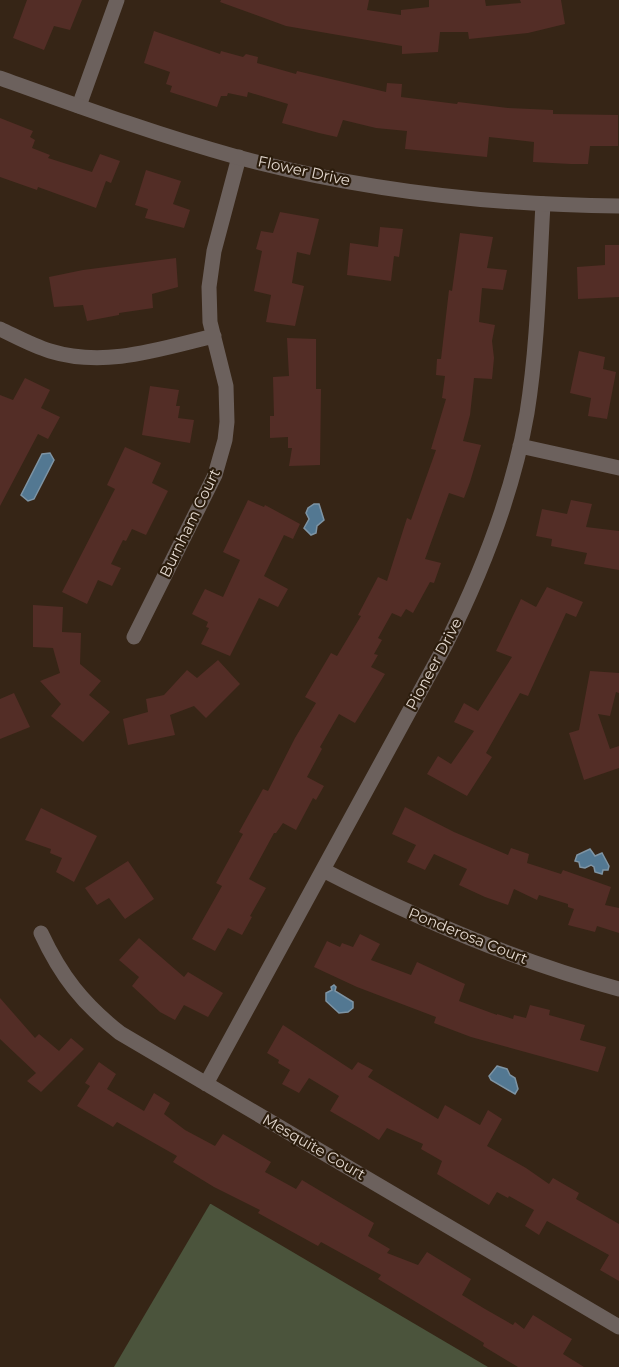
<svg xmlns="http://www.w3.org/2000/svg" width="619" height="1367" viewBox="0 0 619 1367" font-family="Montserrat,sans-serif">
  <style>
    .green { fill: #4b543c }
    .water { fill: #537892; stroke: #7e94a4; stroke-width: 1.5 }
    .building { fill: #532d26 }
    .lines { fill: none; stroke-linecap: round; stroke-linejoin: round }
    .minor { stroke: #6c615d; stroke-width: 15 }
    .tertiary { stroke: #6c615d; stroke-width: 15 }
    .labels { text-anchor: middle; stroke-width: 4.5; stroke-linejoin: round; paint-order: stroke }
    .street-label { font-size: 15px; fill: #e2d7ce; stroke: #2b1c0c }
  </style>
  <rect width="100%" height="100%" fill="#362516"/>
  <path class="green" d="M 210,1204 L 211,1204 L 488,1367 L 114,1367 Z"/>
  <path class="water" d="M 50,453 L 54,460 L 34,499 L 28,501 L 21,495 L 42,454 Z
    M 314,504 L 319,504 L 324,520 L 317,526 L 316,533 L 311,535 L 304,528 L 309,519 L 306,513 L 308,508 Z
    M 590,849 L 595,856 L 602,853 L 609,866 L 608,870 L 603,870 L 602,874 L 595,872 L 594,867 L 591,865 L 585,868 L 580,867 L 579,862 L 575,861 L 577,855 Z
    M 334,985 L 336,987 L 335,991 L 353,1002 L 353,1008 L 348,1012 L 339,1013 L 326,1001 L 326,993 L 332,990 L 331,987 Z
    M 497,1066 L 507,1069 L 510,1075 L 515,1078 L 518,1089 L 515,1094 L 491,1080 L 489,1076 Z"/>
  <path class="building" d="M 27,0 L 82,0 L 70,30 L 54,26 L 44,50 L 13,38 Z
    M 221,0 L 369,0 L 367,10 L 401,15 L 401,10 L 429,7 L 429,0 L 485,0 L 486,6 L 521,3 L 520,0 L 561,0 L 565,24 L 528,33 L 469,39 L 468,32 L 440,32 L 438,52 L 402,54 L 402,46 L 286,26 L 220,2 Z
    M 154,31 L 220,54 L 221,51 L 243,57 L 246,54 L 258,57 L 257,63 L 296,74 L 297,71 L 386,92 L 387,83 L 402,84 L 401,97 L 457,104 L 458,102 L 508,108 L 553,110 L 553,114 L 618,115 L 618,146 L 590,146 L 588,164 L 571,164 L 533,162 L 534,142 L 489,137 L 487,157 L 405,149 L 407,131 L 376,128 L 343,120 L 337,137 L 319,133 L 282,123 L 288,104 L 248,92 L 247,97 L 228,93 L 227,96 L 221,96 L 217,107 L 170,92 L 172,86 L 166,84 L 170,72 L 144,63 Z
    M 0,118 L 33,131 L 30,137 L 35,140 L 32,148 L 50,155 L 48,158 L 92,172 L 100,154 L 120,161 L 111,183 L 106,181 L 96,208 L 38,187 L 37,190 L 0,177 Z
    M 146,170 L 181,181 L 173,204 L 190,210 L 184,228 L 145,218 L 148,209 L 135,205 Z
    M 280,212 L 319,219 L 310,255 L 297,252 L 292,283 L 304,286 L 295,326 L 266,322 L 271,295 L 254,291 L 262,251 L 256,249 L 261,231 L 273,233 Z
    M 380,227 L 403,229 L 399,257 L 394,256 L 391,281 L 347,275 L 350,243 L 378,247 Z
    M 460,233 L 493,237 L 487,268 L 507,270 L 503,290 L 482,288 L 479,322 L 495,325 L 492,341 L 494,358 L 492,379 L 474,378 L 470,415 L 463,441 L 481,445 L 470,482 L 464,498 L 449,493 L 425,559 L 441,563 L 434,583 L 430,582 L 413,613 L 406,609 L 401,617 L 392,613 L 378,638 L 382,640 L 374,654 L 378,655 L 371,667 L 385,674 L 355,723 L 339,714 L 320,747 L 322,749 L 307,777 L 324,786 L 316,800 L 313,798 L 296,830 L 283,823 L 276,833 L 274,833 L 249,879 L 266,888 L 250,916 L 252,917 L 242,935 L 228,928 L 215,951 L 192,939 L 222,886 L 216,883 L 243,834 L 239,832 L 263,789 L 268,791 L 295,738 L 316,703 L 305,697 L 331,653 L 337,656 L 361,616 L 358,615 L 378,577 L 387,581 L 407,518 L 411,520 L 436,450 L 431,449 L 446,399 L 442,398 L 445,376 L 436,375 L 437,359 L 441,359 L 449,290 L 452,291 Z
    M 605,245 L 619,245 L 619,297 L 578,299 L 577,267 L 605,265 Z
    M 176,258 L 178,287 L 152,294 L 153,308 L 119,313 L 119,315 L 87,321 L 83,305 L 54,307 L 49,277 L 83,270 Z
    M 287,338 L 316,339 L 316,389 L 321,389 L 320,465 L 289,466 L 292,448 L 288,448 L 288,437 L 270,438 L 270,416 L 274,416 L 273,377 L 289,376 Z
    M 579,351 L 605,357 L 603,369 L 616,372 L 607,419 L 588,416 L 591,398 L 570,393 Z
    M 25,378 L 50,390 L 41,408 L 60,417 L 48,439 L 38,434 L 0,506 L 0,395 L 13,400 Z
    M 150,386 L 179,390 L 176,406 L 180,406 L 178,418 L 194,420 L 190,443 L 142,435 Z
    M 125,447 L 161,463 L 152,483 L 168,491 L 146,535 L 132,529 L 126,541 L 123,540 L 111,564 L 121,568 L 112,586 L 98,580 L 87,604 L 62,592 L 115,489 L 107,485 Z
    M 248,500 L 264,507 L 265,505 L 300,524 L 293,539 L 284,535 L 264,576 L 288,589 L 278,607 L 259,598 L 230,656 L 201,644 L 209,628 L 206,627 L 208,622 L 192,614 L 205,589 L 223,597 L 240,560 L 223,552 Z
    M 571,500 L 592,504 L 586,527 L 619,531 L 619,570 L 584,564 L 587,553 L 551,546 L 552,539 L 536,536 L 542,509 L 567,514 Z
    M 547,587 L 583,602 L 576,617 L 566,613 L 528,696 L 520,693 L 486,753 L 492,757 L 467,796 L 427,774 L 438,756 L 451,764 L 474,731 L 454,722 L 464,703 L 478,711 L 512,657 L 496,651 L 521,599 L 536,607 Z
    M 33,605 L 63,607 L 62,632 L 81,633 L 80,664 L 101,681 L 89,695 L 110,712 L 83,742 L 51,716 L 61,704 L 40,681 L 60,673 L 53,648 L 33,647 Z
    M 218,660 L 240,684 L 206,718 L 194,706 L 170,715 L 175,735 L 128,745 L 123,719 L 148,712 L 146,699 L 164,695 L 187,670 L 197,678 Z
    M 590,671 L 619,673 L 619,693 L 616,692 L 610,716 L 598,714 L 610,749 L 619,746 L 619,768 L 584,780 L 569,733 L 579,730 Z
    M 14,693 L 30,727 L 0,739 L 0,699 Z
    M 405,807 L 454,832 L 508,855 L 511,848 L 529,854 L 527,863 L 561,874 L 563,870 L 611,887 L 605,905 L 619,908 L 619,933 L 597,926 L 595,932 L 568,925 L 574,909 L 568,907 L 568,904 L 539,895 L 537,900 L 514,889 L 508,905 L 485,897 L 459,885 L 467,869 L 434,854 L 425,870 L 407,862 L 416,845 L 392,834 Z
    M 41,808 L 97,836 L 74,882 L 56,872 L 62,858 L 50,853 L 51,849 L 25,840 Z
    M 128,861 L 154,899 L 125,919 L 109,898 L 97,905 L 85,888 Z
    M 360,934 L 380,944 L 371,960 L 411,975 L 417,962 L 465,984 L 459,1001 L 497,1015 L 497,1014 L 513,1019 L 514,1015 L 526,1018 L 530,1005 L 550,1010 L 549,1015 L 585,1025 L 580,1040 L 606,1047 L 598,1072 L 471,1037 L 434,1023 L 436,1017 L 357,987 L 314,967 L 327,941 L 340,947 L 342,943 L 353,947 Z
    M 139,938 L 184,977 L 188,972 L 223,993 L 208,1017 L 184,1005 L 175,1020 L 160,1012 L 132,986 L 139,977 L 119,960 Z
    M 0,998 L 35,1038 L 39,1034 L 59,1051 L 71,1038 L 84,1049 L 41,1092 L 27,1081 L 36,1073 L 0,1039 Z
    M 283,1025 L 352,1070 L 358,1062 L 373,1070 L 368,1077 L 438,1119 L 445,1105 L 480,1125 L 488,1110 L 502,1119 L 487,1146 L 526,1168 L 549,1184 L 553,1178 L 579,1193 L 576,1199 L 619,1224 L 619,1281 L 600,1270 L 609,1255 L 547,1221 L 539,1235 L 525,1226 L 534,1210 L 509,1196 L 508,1198 L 497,1192 L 489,1205 L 437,1174 L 442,1161 L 421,1149 L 423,1144 L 387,1128 L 379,1140 L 363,1130 L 330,1111 L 339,1096 L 309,1078 L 299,1093 L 282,1084 L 290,1070 L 278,1063 L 279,1060 L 267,1053 Z
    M 99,1062 L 116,1074 L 107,1089 L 144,1111 L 154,1093 L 170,1103 L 164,1114 L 185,1130 L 215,1146 L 223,1134 L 271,1162 L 265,1172 L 296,1189 L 302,1180 L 374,1223 L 368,1236 L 390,1249 L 387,1253 L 418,1265 L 427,1252 L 471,1279 L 462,1295 L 485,1309 L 513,1325 L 515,1322 L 524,1329 L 533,1315 L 572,1339 L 563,1354 L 584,1367 L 518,1367 L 483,1346 L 484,1343 L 378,1279 L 381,1275 L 321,1242 L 318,1246 L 258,1213 L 260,1210 L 214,1187 L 173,1162 L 177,1156 L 117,1122 L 113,1127 L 77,1106 L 90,1086 L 85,1083 Z"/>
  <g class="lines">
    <path class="minor" d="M 79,106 L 117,0
      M 0,329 C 17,337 33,346 50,351 C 105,368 160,349 214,336
      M 520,446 L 619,468
      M 134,637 L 215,475 L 225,440 L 227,422 L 226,386 L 210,322 L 209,287 L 214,251 L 239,157
      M 323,870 C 418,919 516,961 619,989
      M 41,933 C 61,976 83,1004 120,1033 L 619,1327
      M 206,1084 L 446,644 C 483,570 513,494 527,413 C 538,344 539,274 543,204"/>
    <path class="tertiary" d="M 0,78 C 78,106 157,135 237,157 C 361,190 490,205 619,206"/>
  </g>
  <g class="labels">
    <g class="street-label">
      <text transform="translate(304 171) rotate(12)" y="5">Flower Drive</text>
      <text transform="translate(190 523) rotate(-64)" y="5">Burnham Court</text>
      <text transform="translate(434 664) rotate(-62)" y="5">Pioneer Drive</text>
      <text transform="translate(468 936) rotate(22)" y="5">Ponderosa Court</text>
      <text transform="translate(314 1147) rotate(30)" y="5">Mesquite Court</text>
    </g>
  </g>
</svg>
